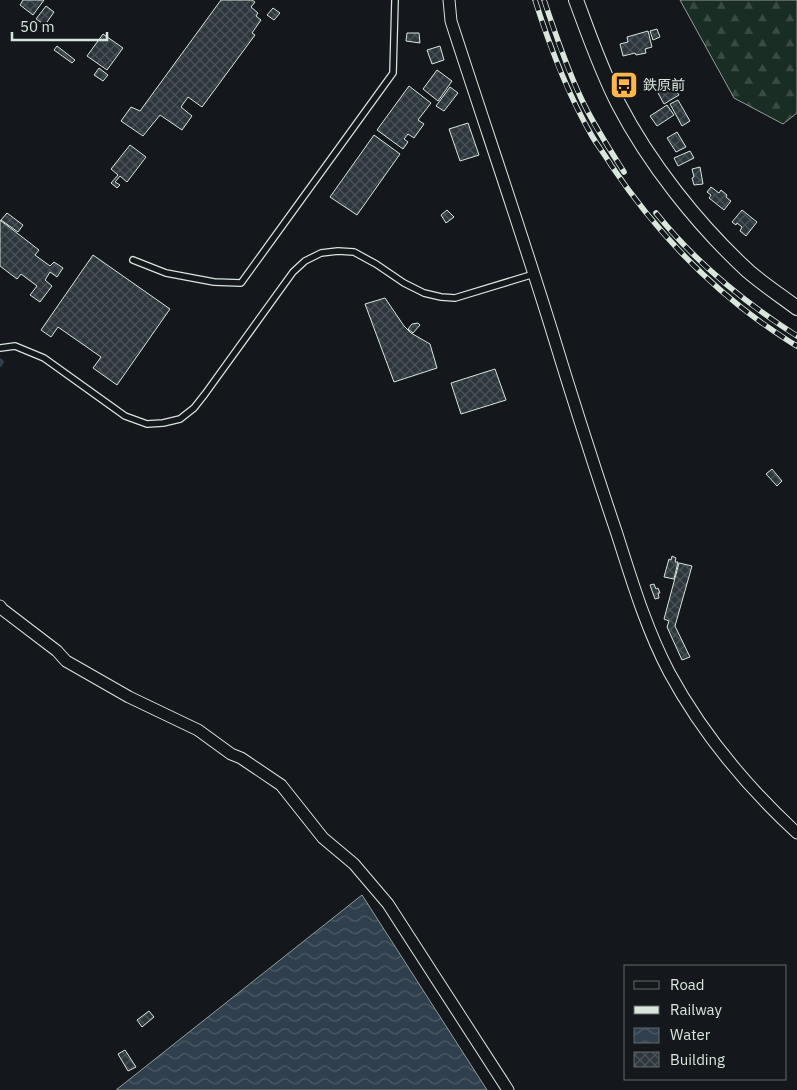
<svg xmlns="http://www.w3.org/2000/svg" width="797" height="1090" viewBox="0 0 797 1090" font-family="'IBM Plex Sans','Noto Sans JP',sans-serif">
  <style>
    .forest { fill: url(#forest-firs); stroke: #939e99 }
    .water { fill: url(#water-waves); stroke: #939e99 }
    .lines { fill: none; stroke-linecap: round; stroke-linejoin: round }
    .stream { stroke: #2f3f4d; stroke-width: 4 }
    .building { fill: url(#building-cross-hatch); stroke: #d8e6dc }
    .service-casing { stroke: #d8e6dc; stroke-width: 8 }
    .minor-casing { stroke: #d8e6dc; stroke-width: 13 }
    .tertiary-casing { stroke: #d8e6dc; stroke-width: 16 }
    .service { stroke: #14181c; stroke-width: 5.5 }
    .minor { stroke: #14181c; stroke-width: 11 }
    .tertiary { stroke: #14181c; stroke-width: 14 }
    .rail-casing { stroke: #d8e6dc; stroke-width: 5.5 }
    .rail { stroke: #14181c; stroke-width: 4; stroke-dasharray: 11; stroke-linecap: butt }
    .labels { text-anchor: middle; stroke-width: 4; stroke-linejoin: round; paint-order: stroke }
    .poi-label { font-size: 14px; fill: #d8e6dc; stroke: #14181c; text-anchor: start }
  </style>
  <defs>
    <pattern id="forest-firs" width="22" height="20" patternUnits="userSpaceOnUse" patternTransform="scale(1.25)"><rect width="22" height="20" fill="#1a2d24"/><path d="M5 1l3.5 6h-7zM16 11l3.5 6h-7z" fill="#3b4b43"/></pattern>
    <pattern id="water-waves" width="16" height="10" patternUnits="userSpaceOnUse" patternTransform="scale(1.25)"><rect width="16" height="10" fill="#2f3f4d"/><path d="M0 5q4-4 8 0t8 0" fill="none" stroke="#4c5b66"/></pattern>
    <pattern id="building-cross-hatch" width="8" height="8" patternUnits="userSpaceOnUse" patternTransform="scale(1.25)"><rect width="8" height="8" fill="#2c363c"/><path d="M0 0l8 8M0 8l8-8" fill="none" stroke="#4a5358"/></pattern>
  </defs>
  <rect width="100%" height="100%" fill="#14181c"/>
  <path class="forest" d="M 680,0 L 797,0 L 797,113 L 783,124 L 734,98 Z"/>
  <path class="water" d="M 362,895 L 487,1090 L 116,1090 Z"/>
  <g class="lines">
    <path class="stream" d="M 0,360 L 2,362 L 0,365"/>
  </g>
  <path class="building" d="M 23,0 L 44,0 L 33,15 L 20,5 Z
    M 221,0 L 252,0 L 255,2 L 251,7 L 258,13 L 256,16 L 261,20 L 252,33 L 255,35 L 202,107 L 188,97 L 181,107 L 192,116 L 182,130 L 160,115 L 143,136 L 121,121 L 131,107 L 140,111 Z
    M 46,6 L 54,12 L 45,25 L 36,19 Z
    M 273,8 L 280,13 L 274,20 L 267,15 Z
    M 657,29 L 660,37 L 653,40 L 650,31 Z
    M 648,31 L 652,47 L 645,49 L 646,53 L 636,55 L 635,53 L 623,56 L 620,44 L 628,42 L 627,37 Z
    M 407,33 L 419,33 L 420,43 L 406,41 Z
    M 103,34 L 123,48 L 107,70 L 87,56 Z
    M 57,46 L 75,60 L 72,63 L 54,50 Z
    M 440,46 L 444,60 L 432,64 L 427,50 Z
    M 99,68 L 108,75 L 103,81 L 94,75 Z
    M 437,70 L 452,81 L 438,101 L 423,89 Z
    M 672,84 L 679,95 L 664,104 L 658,93 Z
    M 409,86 L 431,103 L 418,120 L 424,124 L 414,138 L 408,134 L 404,139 L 408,142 L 403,149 L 377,130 Z
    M 450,87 L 458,93 L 444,111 L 436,106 Z
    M 678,100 L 690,121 L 682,126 L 670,104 Z
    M 667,105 L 674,115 L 657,126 L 650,116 Z
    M 468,123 L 479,155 L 460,161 L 449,129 Z
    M 677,132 L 686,147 L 676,152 L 667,138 Z
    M 374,135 L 400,154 L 357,215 L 330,197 Z
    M 130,145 L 146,157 L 127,182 L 120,176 L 115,182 L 120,185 L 117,188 L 111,183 L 118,175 L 111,169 Z
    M 690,151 L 694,158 L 678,166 L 674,158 Z
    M 700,167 L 703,184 L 694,185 L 692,178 L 694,177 L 692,169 Z
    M 711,187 L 719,193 L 721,190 L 727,195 L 726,197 L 731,201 L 724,210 L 709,198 L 711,195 L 707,192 Z
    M 447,210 L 454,217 L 446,223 L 441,215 Z
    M 742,210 L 757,222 L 746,236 L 740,231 L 742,227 L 737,223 L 736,225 L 732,222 Z
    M 7,213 L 23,225 L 18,232 L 1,220 Z
    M 0,220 L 39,250 L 35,255 L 50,266 L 54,262 L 63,268 L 57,277 L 50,272 L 45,280 L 52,286 L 40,302 L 30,295 L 37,286 L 21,274 L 17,279 L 0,266 Z
    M 93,255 L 170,309 L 117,385 L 93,368 L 101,357 L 58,327 L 51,337 L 41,330 Z
    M 385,298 L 404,326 L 411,333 L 430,344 L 437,368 L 394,382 L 365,304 Z
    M 418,323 L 420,325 L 413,333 L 408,329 L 412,324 Z
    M 495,369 L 506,400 L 461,414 L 451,383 Z
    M 772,469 L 782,481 L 777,486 L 766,474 Z
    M 672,556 L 676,558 L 675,562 L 678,562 L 674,579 L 664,577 L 669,559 L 671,560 Z
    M 679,563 L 692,566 L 675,626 L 690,657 L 682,660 L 667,627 L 669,621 L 664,619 Z
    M 654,584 L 656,589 L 658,588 L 660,593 L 658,593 L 659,598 L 655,599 L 650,585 Z
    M 149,1011 L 154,1017 L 142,1027 L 137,1020 Z
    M 125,1050 L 136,1067 L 128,1071 L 118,1054 Z"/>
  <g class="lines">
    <g class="service-casing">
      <path id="service" d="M 133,260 L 166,273 L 214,282 L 241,283 L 393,73 L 395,0
        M 0,348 L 15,346 L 44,358 L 125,416 L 147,424 L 163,423 L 180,419 L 194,408 L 205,394 L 293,272 L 305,261 L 321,253 L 338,251 L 354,252 L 376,264 L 404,283 L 424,293 L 441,297 L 455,298 L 534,274"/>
    </g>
    <g class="minor-casing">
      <path id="minor" d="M 449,0 L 451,21 C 484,123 519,225 551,328 C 572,397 594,466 617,534 C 632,581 646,628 669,672 C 702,733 746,786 797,833
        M 0,606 L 2,609 L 57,651 L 66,661 L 129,697 L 198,730 L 231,754 L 241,758 L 281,785 L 323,838 L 354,864 L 388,904 L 508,1090"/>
    </g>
    <g class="tertiary-casing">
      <path id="tertiary" d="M 576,0 C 589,35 601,70 618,103 C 649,163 698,225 748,271 C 763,284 781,296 797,308"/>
    </g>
    <use href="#service" class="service"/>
    <use href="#minor" class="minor"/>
    <use href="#tertiary" class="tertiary"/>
    <g class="rail-casing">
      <path id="rail" d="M 535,0 C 550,47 567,93 592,136 C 598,146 605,155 611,165 C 652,226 702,280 762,323 C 774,331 785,339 797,346
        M 544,0 C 555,33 566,66 581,98 C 593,124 609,148 624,172
        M 656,213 C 695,262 744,302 797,336"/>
    </g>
    <use href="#rail" class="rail"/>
  </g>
  <defs>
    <g id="bus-square" transform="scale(1.4375)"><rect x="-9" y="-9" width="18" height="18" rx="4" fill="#ffb74d" stroke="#14181c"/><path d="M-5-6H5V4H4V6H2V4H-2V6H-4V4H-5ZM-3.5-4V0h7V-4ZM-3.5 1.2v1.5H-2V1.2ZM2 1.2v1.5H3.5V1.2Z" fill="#111"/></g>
  </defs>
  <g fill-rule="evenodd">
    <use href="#bus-square" x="624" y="85"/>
  </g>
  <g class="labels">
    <g class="poi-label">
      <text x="643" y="90">鉄原前</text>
    </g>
  </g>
  <rect x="624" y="965" width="162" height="115" fill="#14181c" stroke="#626a69"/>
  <rect x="634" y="981" width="25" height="8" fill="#14181c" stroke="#626a69"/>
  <text x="670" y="990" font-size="15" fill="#d8e6dc">Road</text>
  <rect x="634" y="1006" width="25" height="8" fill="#d8e6dc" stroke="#626a69"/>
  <text x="670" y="1015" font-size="15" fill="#d8e6dc">Railway</text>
  <rect x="634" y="1028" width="25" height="15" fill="url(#water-waves)" stroke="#626a69"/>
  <text x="670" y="1040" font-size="15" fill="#d8e6dc">Water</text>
  <rect x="634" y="1052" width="25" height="15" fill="url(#building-cross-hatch)" stroke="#626a69"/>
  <text x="670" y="1065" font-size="15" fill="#d8e6dc">Building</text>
  <path d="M12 32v8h95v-8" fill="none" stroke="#d8e6dc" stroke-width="2.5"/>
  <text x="20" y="32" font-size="15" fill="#d8e6dc" stroke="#14181c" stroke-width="4" paint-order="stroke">50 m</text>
</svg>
